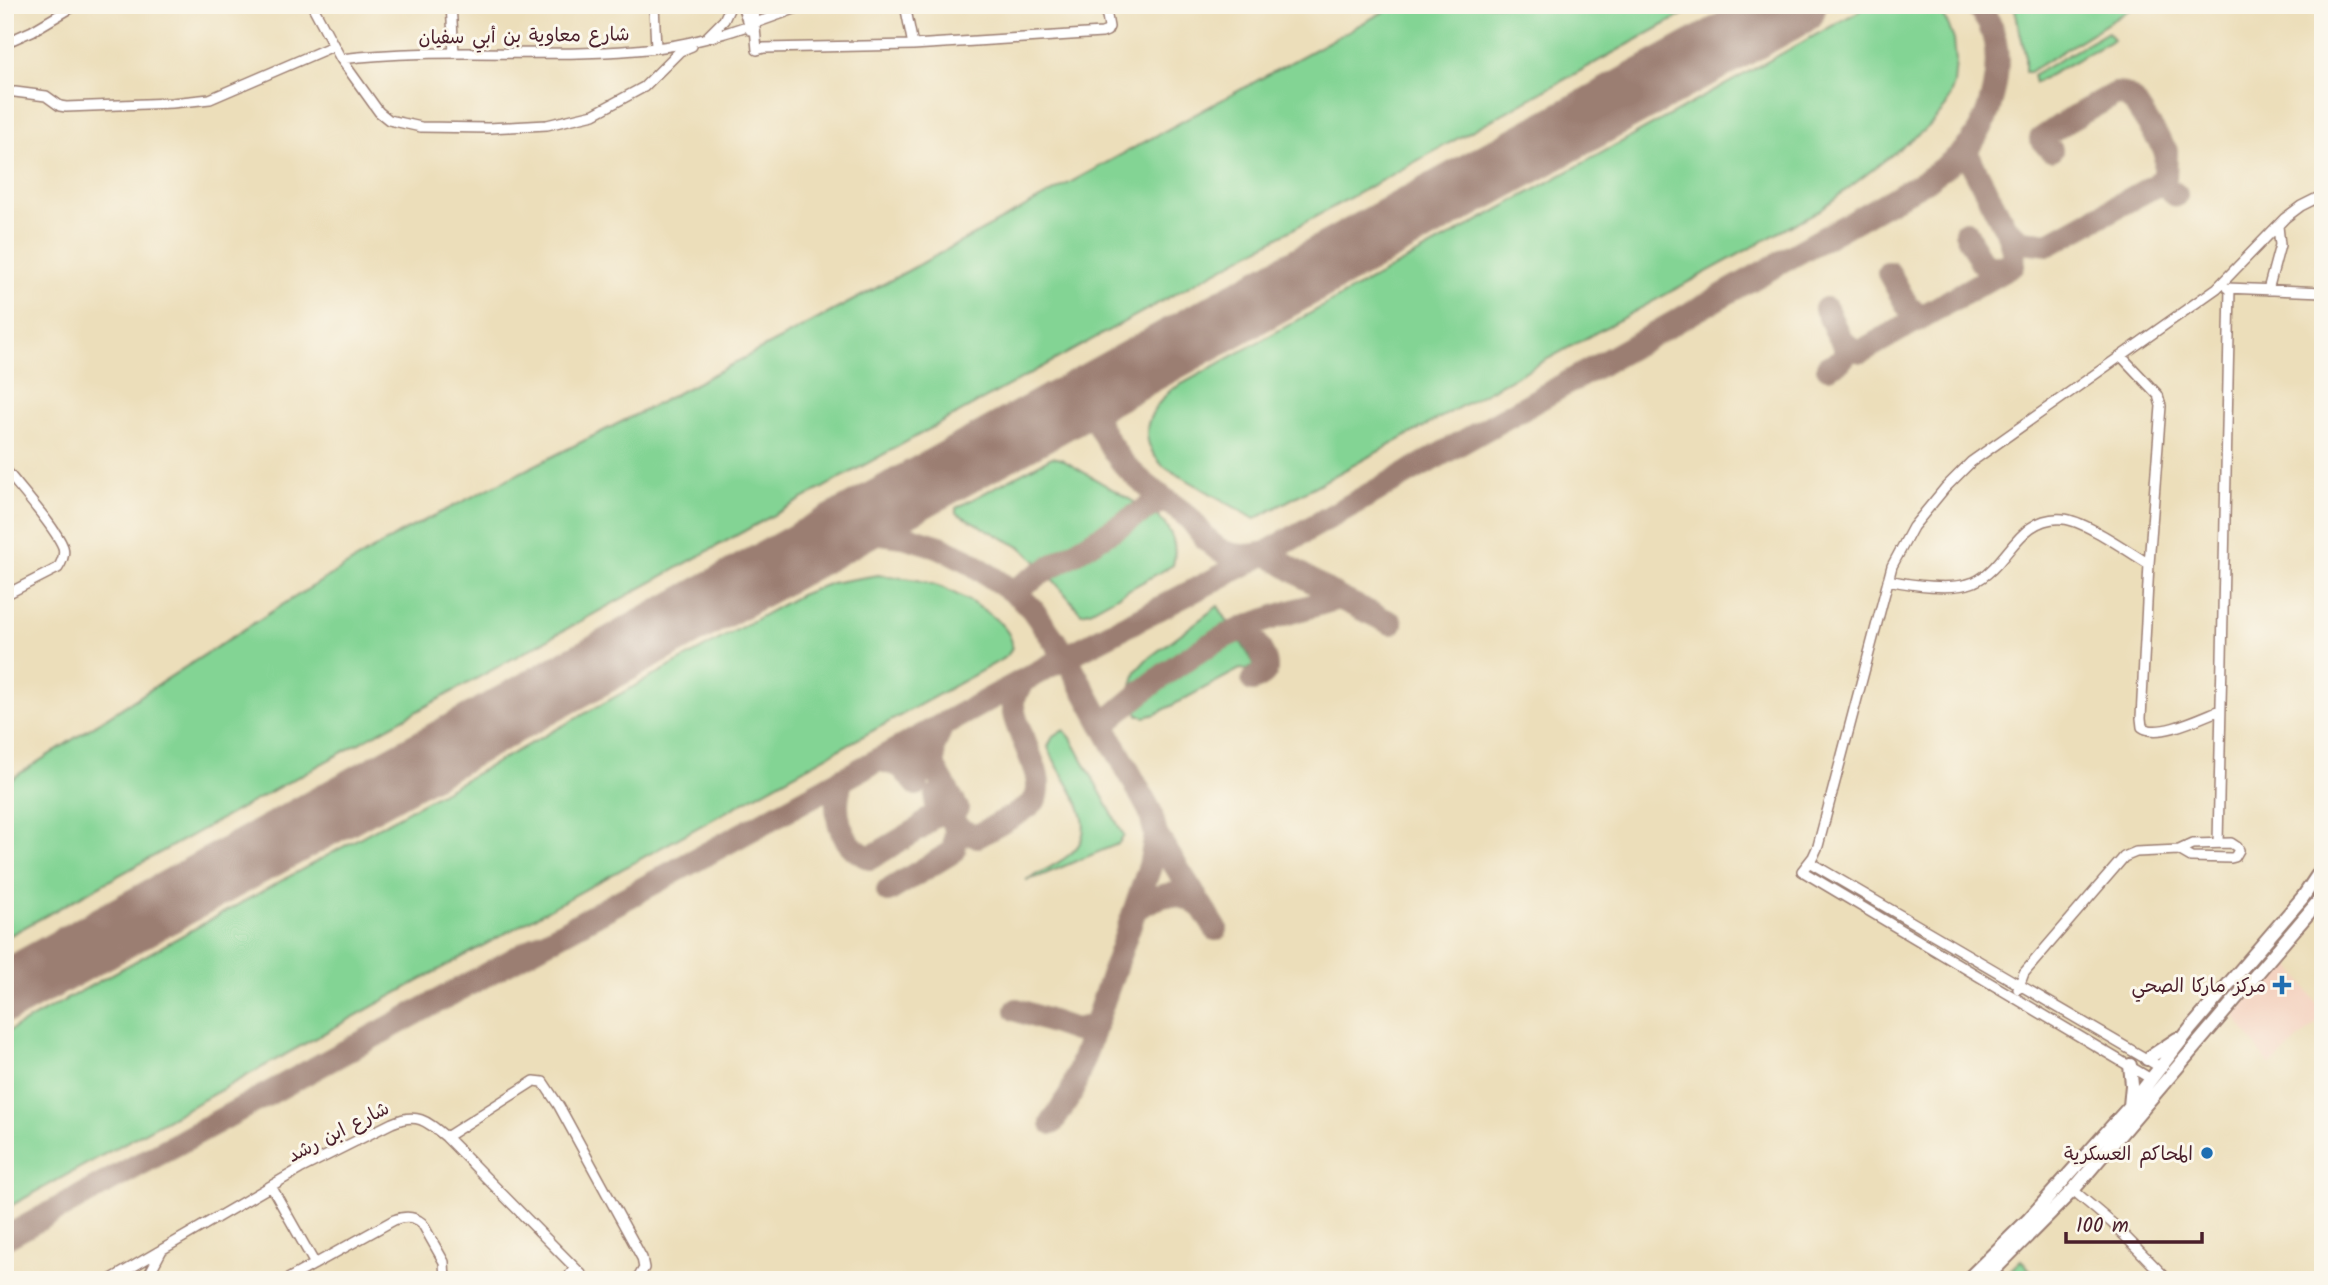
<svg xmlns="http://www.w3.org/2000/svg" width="2328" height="1285" viewBox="0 0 2328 1285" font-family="Kalam,'Playpen Sans Arabic',sans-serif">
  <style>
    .built { fill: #f4d3c1 }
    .green { fill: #83d494; stroke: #667a60; stroke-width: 2 }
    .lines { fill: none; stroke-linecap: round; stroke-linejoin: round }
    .taxiway { stroke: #9b7e72; stroke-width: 24 }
    .runway { stroke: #9b7e72; stroke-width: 61 }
    .minor-casing { stroke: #9b7e72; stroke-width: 12 }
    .major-casing { stroke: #9b7e72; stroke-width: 16 }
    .minor { stroke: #fff; stroke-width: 9 }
    .major { stroke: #fff; stroke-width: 12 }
    .poi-dot { fill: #1f6fb2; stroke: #fbf7ec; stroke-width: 2.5 }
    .labels { text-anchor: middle; stroke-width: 6; stroke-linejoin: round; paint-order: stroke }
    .street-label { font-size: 19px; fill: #4a1f2b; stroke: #fbf7ec }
    .poi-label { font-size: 19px; fill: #4a1f2b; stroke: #fbf7ec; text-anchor: end }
  </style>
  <rect width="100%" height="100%" fill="#fbf7ec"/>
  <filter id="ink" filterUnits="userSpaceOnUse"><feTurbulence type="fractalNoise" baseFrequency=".0143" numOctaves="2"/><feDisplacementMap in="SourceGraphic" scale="14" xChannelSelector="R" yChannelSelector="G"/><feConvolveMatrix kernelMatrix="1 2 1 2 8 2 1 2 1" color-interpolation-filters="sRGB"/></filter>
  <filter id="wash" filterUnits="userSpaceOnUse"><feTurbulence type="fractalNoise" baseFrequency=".00686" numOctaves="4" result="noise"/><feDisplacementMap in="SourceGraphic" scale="28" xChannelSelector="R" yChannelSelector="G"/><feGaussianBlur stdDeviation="1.57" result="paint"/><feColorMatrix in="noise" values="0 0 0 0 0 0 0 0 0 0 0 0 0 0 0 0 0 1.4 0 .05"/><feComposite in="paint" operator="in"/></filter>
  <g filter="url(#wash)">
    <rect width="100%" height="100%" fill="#ecdeba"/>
    <path class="built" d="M 2285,957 L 2323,1013 L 2323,1017 L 2270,1066 L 2234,1015 Z"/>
    <path class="green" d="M 1396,5 L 1700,5 L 5,938 L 5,783 L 282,605 L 402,532 L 655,405 L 869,292 Z
      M 1870,5 L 1928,5 L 1939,12 L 1948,24 L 1954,40 L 1956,61 L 1954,84 L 1946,107 L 1928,127 L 1820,210 L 1255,519 L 1163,466 C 1136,438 1146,414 1171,390 Z
      M 2014,5 L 2137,5 L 2029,72 L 2025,72 L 2025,53 Z
      M 2108,32 L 2113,40 L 2035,83 L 2033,75 Z
      M 1052,457 L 1061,459 L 1158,516 C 1172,531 1178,545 1173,565 L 1090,611 L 1081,613 L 1045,570 L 1022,548 L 956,513 L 956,508 Z
      M 878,575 C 896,577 915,578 932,584 C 952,590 1020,623 1011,650 C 1008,657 1000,660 994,664 L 5,1209 L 5,1033 L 800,595 L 831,583 Z
      M 1218,606 L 1228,622 L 1155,669 L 1131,689 L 1136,671 L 1146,660 Z
      M 1234,631 L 1255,665 L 1247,670 L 1240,669 L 1156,714 L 1145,717 L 1138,715 L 1133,700 C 1144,676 1209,638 1234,631 Z
      M 1064,730 L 1071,738 L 1124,836 L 1118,844 L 1038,877 L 1026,880 C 1040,872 1057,865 1069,855 C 1108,825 1059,779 1048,747 L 1053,736 Z
      M 2021,1260 L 2039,1280 L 2000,1280 Z"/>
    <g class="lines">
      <path class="taxiway" d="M 1965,150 L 2006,229 L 2022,241 L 2049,244 L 2156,185 L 2165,186 L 2176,195
        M 2051,150 L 2041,139 L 2067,121 L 2115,94 L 2125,95 L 2134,102 L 2166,151 L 2165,177 L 2156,185
        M 1966,232 L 1981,262 L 1993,267 L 2012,265
        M 1889,273 L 1908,307 L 1922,316
        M 1826,309 C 1836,328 1839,348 1862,351 L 2013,265 C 2015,251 2011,241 2006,229
        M 1828,367 L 1840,361 L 1845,355 L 1845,346
        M 1084,397 C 1096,419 1107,444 1123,463 C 1141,484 1164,498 1186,515 C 1192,520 1197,528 1203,535 C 1220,557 1241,559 1266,553 L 1339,598 L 1391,623
        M 847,528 L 907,537 L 940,547 L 967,560 L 1020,597 L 1032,609 L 1066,657 L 1150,811 L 1156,835 L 1150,866 L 1071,1094 L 1052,1123
        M 1012,591 L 1163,499
        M 1247,627 C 1252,638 1267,656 1266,669 C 1265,675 1258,677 1253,680
        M 942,725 L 933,748 L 934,767 L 957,808
        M 1103,725 C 1141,692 1180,659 1226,636 C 1262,619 1301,609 1339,598
        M 879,759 L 901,766 L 917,784 L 913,762 L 922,736
        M 842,779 C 831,809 838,845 870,858 L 919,829 L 936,813 L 937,796 C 949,817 953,831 978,836 C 989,829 1027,810 1034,801 C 1051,778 1010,728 1013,701 C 1014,696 1017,691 1020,686
        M 1156,835 L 1216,929
        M 888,891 L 954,851 L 956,828
        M 1135,909 C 1162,894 1175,887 1202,907
        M 1017,1010 L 1075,1030 L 1095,1026
        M 5,1238 L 1066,657 L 1266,553 L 1927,180 C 1940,170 1955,161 1965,150 C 1993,121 2006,60 1989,23 C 1986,17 1980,11 1976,5"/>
      <path class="runway" d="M 5,992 L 1796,5"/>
    </g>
  </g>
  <g filter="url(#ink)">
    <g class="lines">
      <g class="minor-casing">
        <path id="minor" d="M 312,5 L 341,59 C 446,46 552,60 656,48 C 708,42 756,23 805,5
          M 451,5 L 454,53
          M 654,5 L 656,48
          M 742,5 L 750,30
          M 753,5 L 757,50 L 764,48 L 913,45 L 1102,33 L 1107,31 L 1109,27 L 1105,5
          M 905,5 L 913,45
          M 707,37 L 724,20 L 731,5
          M 5,43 L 32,31 L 76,5
          M 341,59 L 379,112 L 389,120 L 421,127 L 488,128 L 547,125 L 594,114 L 644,87 L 680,51 L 692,46
          M 15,92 L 46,96 L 60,106 L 66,107 L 172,103 L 210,99 L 333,46
          M 2227,288 L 2323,292
          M 2268,290 L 2280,245 L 2278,226
          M 2121,356 L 2158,395 L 2161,406 L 2149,564 L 2141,718 L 2142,727 C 2158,739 2202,717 2220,710
          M 5,469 C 19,487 56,528 63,547 C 65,554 62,562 58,568 L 5,595
          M 1888,580 C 1911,585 1952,591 1974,582 C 2008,567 2018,515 2063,519 C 2084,520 2129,552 2149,564
          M 2218,843 L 2230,288
          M 1809,862 L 2160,1067
          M 2018,989 L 2024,973 L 2124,857 L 2136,852 L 2179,850 L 2192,844 L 2231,843 L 2237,847 L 2239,850 L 2235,857 L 2231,858 L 2191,857 L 2179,850
          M 2151,1079 L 1802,871 L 1813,857 L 1818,846 L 1892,566 L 1913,527 L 1945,488 L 1971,462 L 2217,288 L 2285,218 L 2301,206 L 2323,195
          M 446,1137 L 534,1081 L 543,1082 L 559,1106 L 642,1258 L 644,1268 L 637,1280
          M 271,1186 L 315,1264
          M 2073,1190 L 2112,1223 L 2168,1280
          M 110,1280 L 300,1169 L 392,1123 C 417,1112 427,1121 446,1137 L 587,1280
          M 146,1280 L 162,1250
          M 286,1280 L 394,1220 C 404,1216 414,1216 422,1223 L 444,1262 L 445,1280
          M 566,1280 L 574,1269"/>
      </g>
      <g class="major-casing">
        <path id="major" d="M 2147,1059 L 2177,1039
          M 2130,1065 L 2132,1085 L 2130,1106
          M 1967,1280 L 2029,1219 L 2130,1106 L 2191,1028 L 2303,897 L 2323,867
          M 1984,1280 L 2073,1190 L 2323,896"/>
      </g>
      <use href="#minor" class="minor"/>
      <use href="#major" class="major"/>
    </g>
  </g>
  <g class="poi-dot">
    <path d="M2278.5 974.5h7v7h7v7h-7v7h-7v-7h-7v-7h7z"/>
    <circle cx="2207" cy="1153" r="7"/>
  </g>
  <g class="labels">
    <g class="street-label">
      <text transform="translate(524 35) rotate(-1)" y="7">شارع معاوية بن أبي سفيان</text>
      <text transform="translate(338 1131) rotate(-27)" y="7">شارع ابن رشد</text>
    </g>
    <g class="poi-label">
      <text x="2266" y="992">مركز ماركا الصحي</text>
      <text x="2193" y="1160">المحاكم العسكرية</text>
    </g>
  </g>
  <rect width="2328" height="1285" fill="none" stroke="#fbf7ec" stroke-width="28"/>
  <path d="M2066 1232v10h136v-10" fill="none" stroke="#4a1f2b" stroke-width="3.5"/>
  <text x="2076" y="1232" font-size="21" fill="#4a1f2b" stroke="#fbf7ec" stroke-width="5" paint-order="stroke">100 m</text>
</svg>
